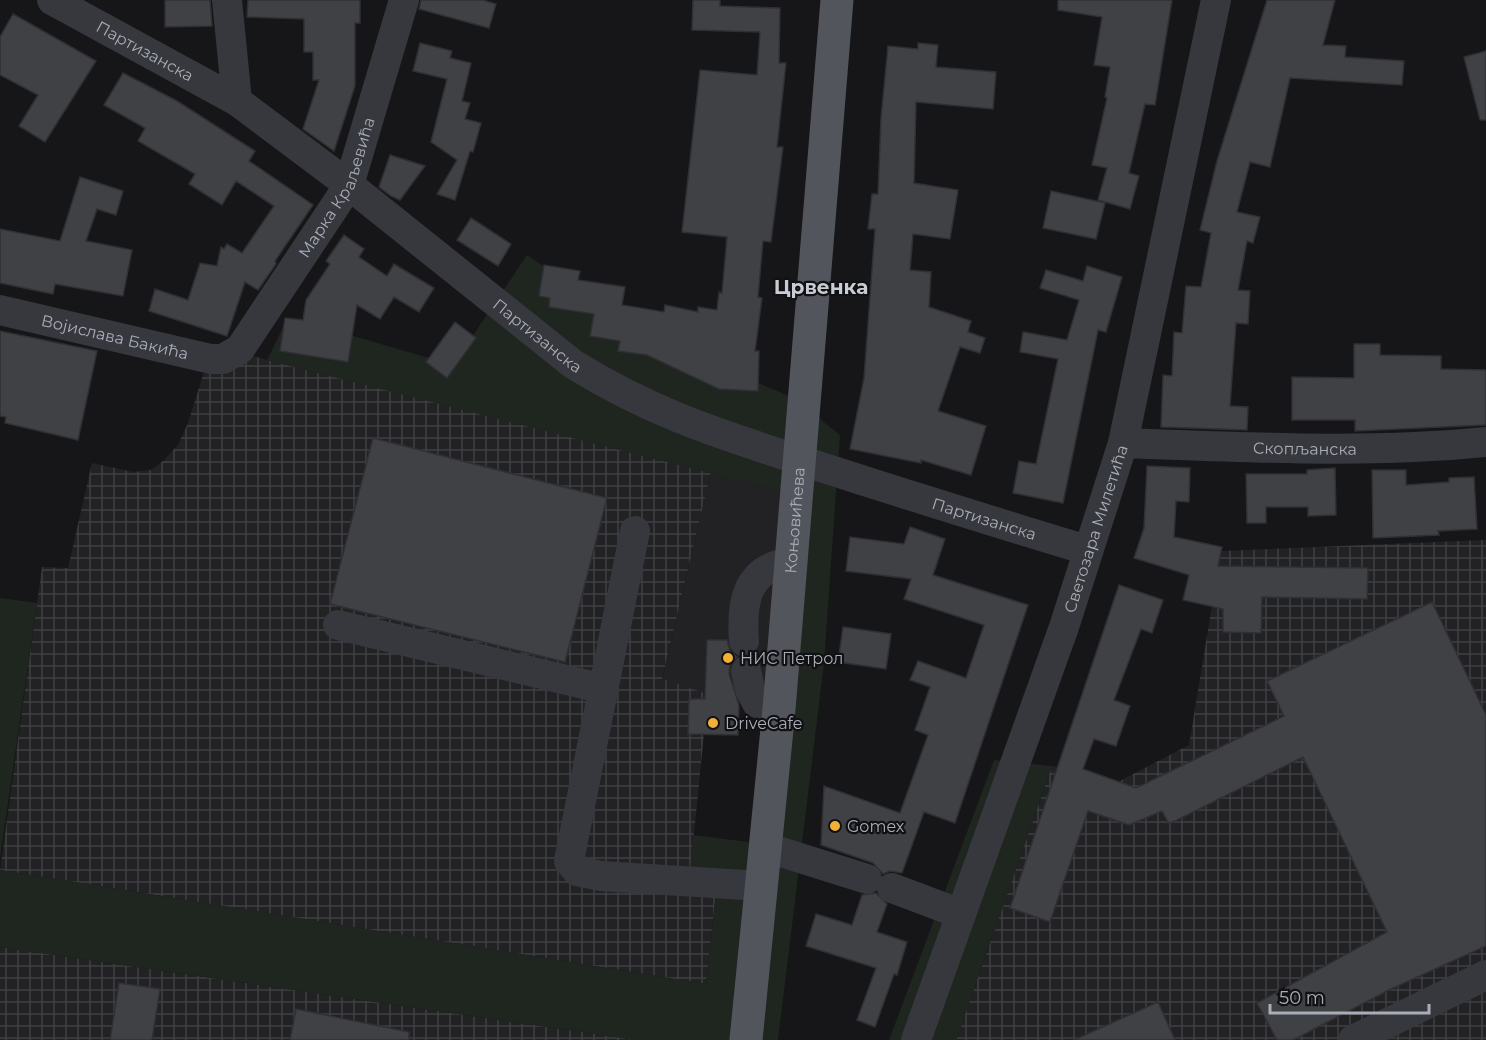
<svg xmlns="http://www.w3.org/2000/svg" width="1486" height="1040" viewBox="0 0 1486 1040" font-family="Montserrat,sans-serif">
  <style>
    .built { fill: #222225 }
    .industrial { fill: url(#industrial-grid) }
    .green { fill: #1e261f }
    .building { fill: #404145; stroke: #303034; stroke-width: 1.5 }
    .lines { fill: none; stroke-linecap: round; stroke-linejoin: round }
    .minor { stroke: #37383d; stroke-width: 30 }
    .major { stroke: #53555c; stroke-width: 33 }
    .poi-dot { fill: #f2b134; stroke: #111113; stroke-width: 2 }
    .labels { text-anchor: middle; stroke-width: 4.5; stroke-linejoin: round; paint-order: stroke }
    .street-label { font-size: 16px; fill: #a8adb8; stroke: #111113 }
    .poi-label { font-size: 16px; fill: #a8adb8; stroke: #111113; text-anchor: start }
    .quarter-label { font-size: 20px; font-weight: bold; fill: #c9ccd4; stroke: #111113 }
  </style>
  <defs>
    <pattern id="industrial-grid" width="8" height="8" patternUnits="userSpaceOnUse" patternTransform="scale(1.5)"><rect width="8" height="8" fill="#222225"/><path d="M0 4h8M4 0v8" fill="none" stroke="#3f3f43"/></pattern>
  </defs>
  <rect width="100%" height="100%" fill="#161618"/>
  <path class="built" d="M 711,472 L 784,492 L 767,712 L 662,680 Z"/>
  <path class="industrial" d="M 212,346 L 711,472 L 662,679 L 708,694 L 690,873 L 718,874 L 706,984 L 0,870 L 42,567 L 68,568 L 92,463 L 133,472 L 151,470 L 163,461 L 178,445 L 188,423 Z
    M 1486,540 L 1486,1040 L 956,1040 L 1052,766 L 1116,783 L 1189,745 L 1221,551 Z
    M 0,947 L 636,1040 L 0,1040 Z"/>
  <path class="green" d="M 527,255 L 643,335 L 794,398 L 840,435 L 824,663 L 778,1040 L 636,1040 L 0,947 L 0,870 L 706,984 L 718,875 L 690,873 L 693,835 L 757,843 L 784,492 L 267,360 L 288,317 L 453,365 Z
    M 0,598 L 37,603 L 0,858 Z
    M 994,760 L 1052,766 L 956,1040 L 889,1040 Z"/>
  <path class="building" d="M 165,0 L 210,0 L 212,26 L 165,27 Z
    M 248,0 L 360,0 L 360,23 L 355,23 L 355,86 L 334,151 L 303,129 L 319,80 L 313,80 L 313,52 L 304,52 L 304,19 L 247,17 Z
    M 421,0 L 483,0 L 496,4 L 489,28 L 419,9 Z
    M 693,0 L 720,0 L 720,6 L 780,8 L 779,63 L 786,63 L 777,147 L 783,147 L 771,242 L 763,241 L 758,297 L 762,298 L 755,351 L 759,351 L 758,391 L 719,389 L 647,355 L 618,351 L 620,341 L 590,336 L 594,314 L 549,307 L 550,298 L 539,296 L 544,265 L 580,271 L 578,280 L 625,287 L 622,305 L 664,312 L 665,305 L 698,312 L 698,307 L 717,310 L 719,292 L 722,293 L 727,237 L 682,232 L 700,70 L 757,75 L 760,32 L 692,30 Z
    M 1058,0 L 1172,0 L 1155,105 L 1145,104 L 1129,173 L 1139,176 L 1130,209 L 1098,200 L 1107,168 L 1092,165 L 1107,98 L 1105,97 L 1110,67 L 1094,65 L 1102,17 L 1058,10 Z
    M 1267,0 L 1335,0 L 1323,45 L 1346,46 L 1345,57 L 1404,61 L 1402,85 L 1290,78 L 1270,167 L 1250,162 L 1237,212 L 1260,217 L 1253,243 L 1247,241 L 1238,290 L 1250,291 L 1248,324 L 1236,323 L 1230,406 L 1248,407 L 1247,430 L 1161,427 L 1163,375 L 1172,376 L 1174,332 L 1182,333 L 1186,286 L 1201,287 L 1211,233 L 1200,230 L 1217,161 Z
    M 13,14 L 96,61 L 45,142 L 19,126 L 38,95 L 0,75 L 0,37 Z
    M 420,43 L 452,51 L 450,58 L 471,63 L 462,101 L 470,103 L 465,119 L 481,123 L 473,152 L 470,151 L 455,200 L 437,194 L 457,160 L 431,142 L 447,79 L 413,71 Z
    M 918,43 L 938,45 L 936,67 L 996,72 L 993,109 L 916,102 L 914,183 L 958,190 L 950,239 L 913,234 L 910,270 L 931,272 L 929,307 L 971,321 L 968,332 L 985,338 L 980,353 L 960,347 L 938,411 L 986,426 L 971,475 L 921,460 L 921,463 L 850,449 L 864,378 L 875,229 L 868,229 L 872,194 L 878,194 L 881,118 L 888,46 L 918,49 Z
    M 1486,51 L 1486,120 L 1480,120 L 1464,57 Z
    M 123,73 L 177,101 L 255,151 L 249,161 L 313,205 L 275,261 L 276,264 L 258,290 L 245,282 L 227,336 L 149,311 L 155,289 L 188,300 L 200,263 L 217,266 L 221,247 L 224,249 L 227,244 L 242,253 L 274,206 L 236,181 L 222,205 L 189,184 L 195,174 L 138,141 L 145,128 L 104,105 Z
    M 390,155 L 425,166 L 400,200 L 391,196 L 379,187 Z
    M 80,177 L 123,191 L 116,215 L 97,209 L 86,241 L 132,250 L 123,296 L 55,284 L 53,294 L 0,283 L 0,229 L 60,241 Z
    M 1051,191 L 1105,203 L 1096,239 L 1043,228 Z
    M 471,218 L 511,244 L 498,266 L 457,240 Z
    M 344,235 L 364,249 L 359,257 L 387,276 L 394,264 L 434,288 L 419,312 L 394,297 L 380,319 L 357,305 L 348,362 L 280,351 L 285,318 L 303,320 L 306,300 L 330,264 L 326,261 Z
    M 1087,266 L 1122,277 L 1106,332 L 1098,330 L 1063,503 L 1013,493 L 1019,461 L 1036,464 L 1058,359 L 1020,352 L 1023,332 L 1067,340 L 1079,300 L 1040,288 L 1046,270 L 1083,281 Z
    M 455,322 L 476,338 L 447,378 L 426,362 Z
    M 0,331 L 97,351 L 78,440 L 5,423 L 6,417 L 0,416 Z
    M 1354,344 L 1380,344 L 1380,355 L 1441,356 L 1441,369 L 1486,370 L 1486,425 L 1355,431 L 1355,420 L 1292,420 L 1292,377 L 1354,378 Z
    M 373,438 L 607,498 L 565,662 L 330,604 Z
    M 1147,466 L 1190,468 L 1189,502 L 1176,501 L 1174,537 L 1222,547 L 1218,566 L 1368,568 L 1367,599 L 1262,597 L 1261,633 L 1223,632 L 1223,609 L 1183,600 L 1189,575 L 1134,558 L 1144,528 Z
    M 1335,468 L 1336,515 L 1308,516 L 1308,507 L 1266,507 L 1266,523 L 1247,523 L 1246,474 L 1307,474 L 1307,470 Z
    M 1372,470 L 1406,470 L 1406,485 L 1449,482 L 1449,478 L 1474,477 L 1477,529 L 1438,531 L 1439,535 L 1373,538 Z
    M 910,527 L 945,539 L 933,575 L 1028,605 L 955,823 L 924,812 L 902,873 L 890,871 L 883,874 L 873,863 L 821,845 L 824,786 L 900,813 L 928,735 L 915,730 L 930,687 L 910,680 L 918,661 L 966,678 L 984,625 L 904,599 L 911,579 L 846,571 L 850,537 L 904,544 Z
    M 1119,585 L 1163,600 L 1152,633 L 1141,629 L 1114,700 L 1130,706 L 1116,746 L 1094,739 L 1083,769 L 1136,788 L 1284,716 L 1267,681 L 1432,602 L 1486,715 L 1486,946 L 1391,989 L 1293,1040 L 1277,1040 L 1257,1003 L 1387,932 L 1303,757 L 1169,824 L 1162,811 L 1129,825 L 1088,811 L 1050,922 L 1010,908 Z
    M 843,627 L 891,634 L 886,669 L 838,662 Z
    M 707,640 L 727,640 L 730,651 L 737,657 L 730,665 L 729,674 L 739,705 L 738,735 L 688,734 L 689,699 L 705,699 Z
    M 876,893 L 887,904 L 877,932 L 907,942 L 897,975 L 894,974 L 875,1027 L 857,1020 L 876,968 L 806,946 L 816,914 L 852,925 L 862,895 Z
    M 119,983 L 160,989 L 152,1040 L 110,1040 Z
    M 1158,1002 L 1175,1040 L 1074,1040 Z
    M 296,1009 L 409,1032 L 409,1040 L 290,1040 Z"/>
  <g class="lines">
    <g class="minor">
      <path id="s1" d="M 52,0 L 237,101 L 349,185 L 573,364 C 650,412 714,432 799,460 C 895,491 991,521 1087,550"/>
      <path d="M 227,0 L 237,101"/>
      <path id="s2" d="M 0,310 L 211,359 L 223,359 L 240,349 L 349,185 L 404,0"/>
      <path id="s3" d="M 1123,443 C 1243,447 1365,454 1486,442"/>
      <path d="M 635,531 L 569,861 L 577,871 L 601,876 L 761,886"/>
      <path d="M 338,625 L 604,689"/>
      <path d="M 744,641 C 741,602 746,569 790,562"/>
      <path d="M 746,671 L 750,689 L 757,703 L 779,709"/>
      <path d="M 765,847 L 867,879"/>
      <path d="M 892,888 L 961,914"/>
      <path id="s4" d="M 916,1040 L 1064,627 L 1123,443 L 1216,0"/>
      <path d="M 1353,1040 L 1486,975"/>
    </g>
    <path class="major" id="s5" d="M 746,1040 L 779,709 L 837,0"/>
  </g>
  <g class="poi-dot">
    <circle cx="728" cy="658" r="6"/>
    <circle cx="713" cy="723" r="6"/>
    <circle cx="835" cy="826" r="6"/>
  </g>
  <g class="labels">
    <g class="street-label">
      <text dy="6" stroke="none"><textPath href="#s1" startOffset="106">Партизанска</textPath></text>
      <text dy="6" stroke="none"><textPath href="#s2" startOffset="438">Марка Краљевића</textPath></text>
      <text dy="6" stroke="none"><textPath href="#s1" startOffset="592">Партизанска</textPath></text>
      <text dy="6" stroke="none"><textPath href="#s2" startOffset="118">Војислава Бакића</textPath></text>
      <text dy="6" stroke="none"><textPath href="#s3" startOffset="182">Скопљанска</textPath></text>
      <text dy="6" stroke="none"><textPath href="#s1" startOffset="1078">Партизанска</textPath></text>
      <text dy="6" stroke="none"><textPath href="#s5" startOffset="522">Коњовићева</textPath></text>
      <text dy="6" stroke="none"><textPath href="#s4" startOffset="542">Светозара Милетића</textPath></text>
    </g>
    <g class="poi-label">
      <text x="740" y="664">НИС Петрол</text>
      <text x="725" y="729">DriveCafe</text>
      <text x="847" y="832">Gomex</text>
    </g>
    <g class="quarter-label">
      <text x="821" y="294">Црвенка</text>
    </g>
  </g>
  <path d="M1270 1004v9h159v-9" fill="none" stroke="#a8adb8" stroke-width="3"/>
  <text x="1279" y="1004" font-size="18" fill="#a8adb8" stroke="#111113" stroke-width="4.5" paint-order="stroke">50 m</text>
</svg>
